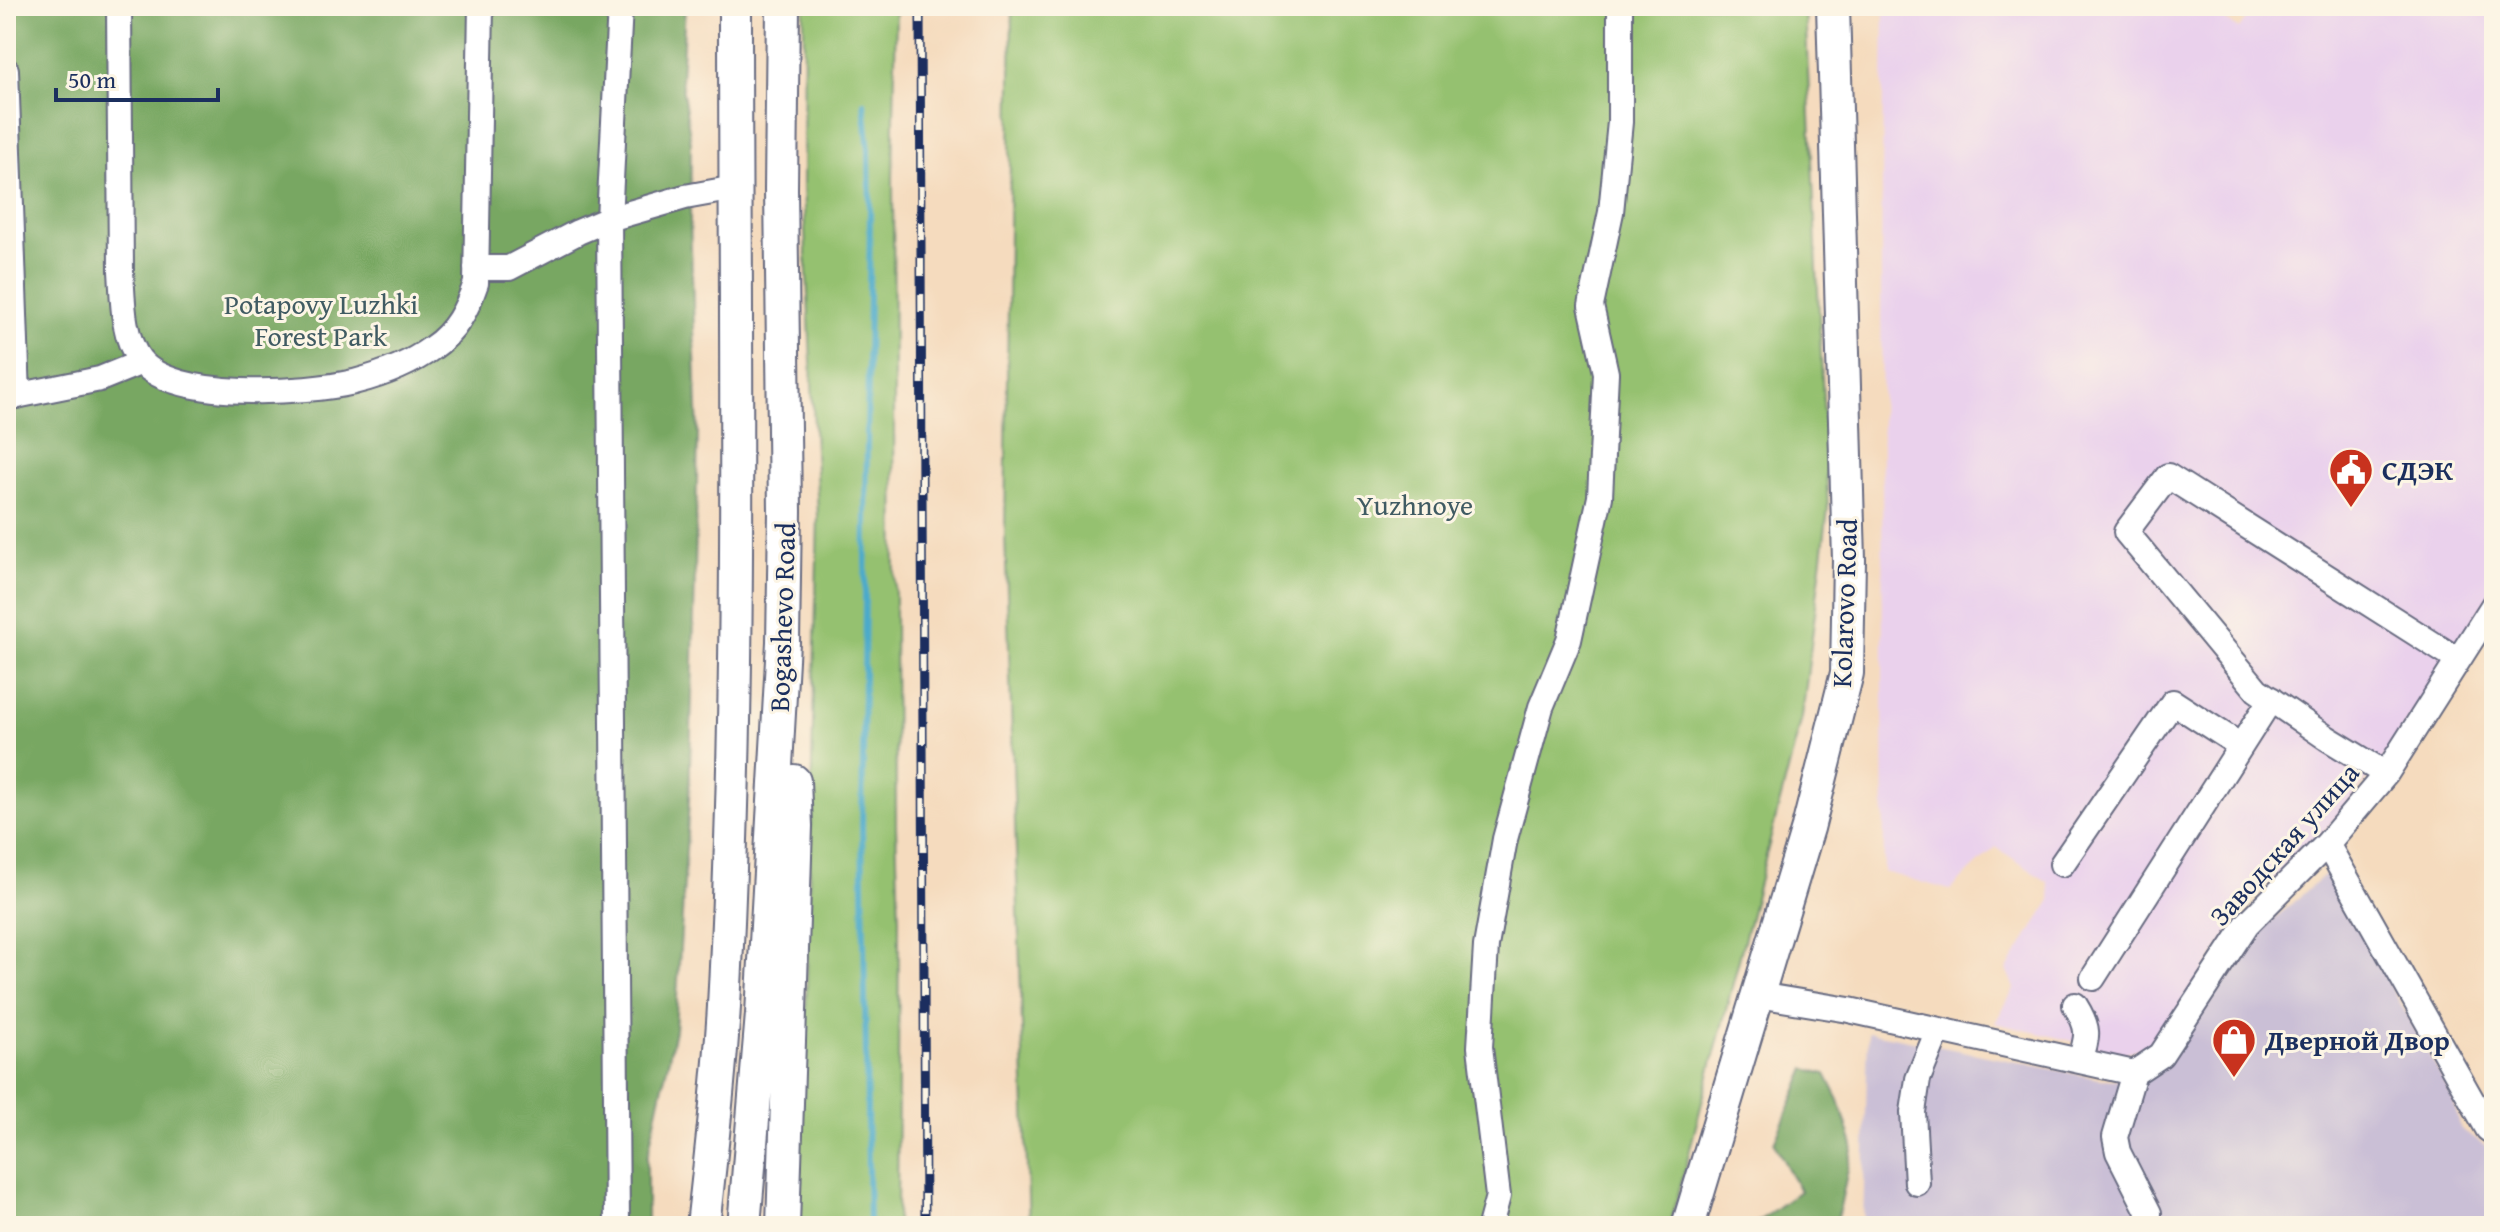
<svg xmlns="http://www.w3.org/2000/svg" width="2500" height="1232" viewBox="0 0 2500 1232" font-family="'Gentium Book Plus',serif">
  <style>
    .built { fill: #ead1ec }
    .industrial { fill: #cabfd6 }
    .green { fill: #95c16f; stroke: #587866; stroke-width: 2 }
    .forest { fill: #78a762; stroke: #4a6b60; stroke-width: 2 }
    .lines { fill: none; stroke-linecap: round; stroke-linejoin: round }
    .stream { stroke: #4baaca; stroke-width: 6 }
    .minor-casing { stroke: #676b80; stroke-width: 28 }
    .major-casing { stroke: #676b80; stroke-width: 36 }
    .minor { stroke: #fff; stroke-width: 24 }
    .major { stroke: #fff; stroke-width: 32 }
    .rail-casing { stroke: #1b2f5e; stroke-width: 9 }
    .rail { stroke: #fcf5e5; stroke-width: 6; stroke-dasharray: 18; stroke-linecap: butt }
    .labels { text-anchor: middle; stroke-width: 6; stroke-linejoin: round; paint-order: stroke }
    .park-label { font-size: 28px; fill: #405b63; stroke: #fcf5e5 }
    .poi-label { font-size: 28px; font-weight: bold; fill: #1b2f5e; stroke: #fcf5e5; text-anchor: start }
    .street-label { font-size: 28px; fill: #1b2f5e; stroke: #fcf5e5 }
  </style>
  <rect width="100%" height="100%" fill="#fcf5e5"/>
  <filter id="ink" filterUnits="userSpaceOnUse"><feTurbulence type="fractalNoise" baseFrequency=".0125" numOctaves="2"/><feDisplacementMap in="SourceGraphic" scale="16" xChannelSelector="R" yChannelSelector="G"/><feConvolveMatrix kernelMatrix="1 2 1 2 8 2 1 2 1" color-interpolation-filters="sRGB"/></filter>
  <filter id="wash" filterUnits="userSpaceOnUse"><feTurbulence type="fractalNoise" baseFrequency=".006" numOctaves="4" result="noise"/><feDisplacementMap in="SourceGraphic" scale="32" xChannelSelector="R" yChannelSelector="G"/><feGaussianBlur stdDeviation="1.8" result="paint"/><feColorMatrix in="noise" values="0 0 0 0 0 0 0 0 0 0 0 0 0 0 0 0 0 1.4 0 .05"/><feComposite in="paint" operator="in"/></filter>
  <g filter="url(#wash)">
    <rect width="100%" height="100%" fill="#f5dbbe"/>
    <path class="built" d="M 1884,6 L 2202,6 L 2239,29 L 2255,6 L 2494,6 L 2494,587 L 2378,766 L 2319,838 L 2287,871 L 2257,889 L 2157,1043 L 2124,1053 L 1995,1023 L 2014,989 L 2007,969 L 2051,900 L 2048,882 L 1996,847 L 1950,890 L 1884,872 L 1881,264 Z"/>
    <path class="industrial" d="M 2328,872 L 2452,1097 L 2461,1129 L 2494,1151 L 2494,1226 L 1863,1226 L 1868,1032 L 2100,1079 L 2145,1081 L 2259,932 Z"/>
    <path class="green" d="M 804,6 L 896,6 L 893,181 L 896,826 L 899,920 L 897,1226 L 796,1226 L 806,1015 L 818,516 L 803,186 Z
      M 1012,6 L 1805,6 L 1828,509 L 1802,717 L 1670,1226 L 1029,1226 L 1005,534 Z"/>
    <path class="forest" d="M 6,6 L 685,6 L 681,80 L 691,142 L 690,221 L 698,434 L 693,662 L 689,801 L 675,1030 L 647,1158 L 647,1226 L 6,1226 Z
      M 1806,1069 L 1826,1074 L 1839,1100 L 1853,1145 L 1836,1226 L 1752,1226 L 1800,1191 L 1774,1143 Z"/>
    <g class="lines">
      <path class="stream" d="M 864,103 L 869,151 L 870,212 L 862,827 L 869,1226"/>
    </g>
  </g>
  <g filter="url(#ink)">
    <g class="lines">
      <g class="minor-casing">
        <path id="minor" d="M 119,6 L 121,271 C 123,300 122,336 140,360 C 173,402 307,393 354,382 C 381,375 409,365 432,348 C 456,332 467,309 476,283 L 481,6
          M 6,70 L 18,396
          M 476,268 L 509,268 L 578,232 L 609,219 L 685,197 L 735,188
          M 6,398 L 100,379 L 142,362
          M 2386,774 L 2327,738 L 2257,690 L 2126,532 L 2168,476 L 2458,660
          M 2327,844 L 2488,1129 L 2494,1133
          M 2062,864 L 2173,702 L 2241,746
          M 2093,978 L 2271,699
          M 1758,995 L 1849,1010 L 2134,1073 L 2161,1055 L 2247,924 L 2327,844 L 2386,774 L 2494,604
          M 2075,1005 C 2090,1029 2088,1035 2080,1061
          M 2134,1073 L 2115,1137 L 2118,1152 L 2149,1213
          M 1917,1183 L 1913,1112 L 1918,1079 L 1938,1030
          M 617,1226 L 609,219 L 620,6
          M 1490,1226 L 1498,1196 L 1480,1047 L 1486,946 L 1505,839 L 1541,707 L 1569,640 L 1600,497 L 1606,373 L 1591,306 L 1611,212 L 1620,122 L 1620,6"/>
      </g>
      <g class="major-casing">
        <path id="major" d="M 703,1226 C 711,1153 720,1080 724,1006 C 742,673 735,340 735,6
          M 744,1226 L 762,1014 L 783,642 L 785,511 L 781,189 L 783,6
          M 783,1226 L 796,826 L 794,781
          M 1688,1226 L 1808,828 L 1847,673 L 1849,560 L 1833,6"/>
      </g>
      <use href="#minor" class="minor"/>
      <use href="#major" class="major"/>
      <g class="rail-casing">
        <path id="rail" d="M 920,6 L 925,1226"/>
      </g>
      <use href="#rail" class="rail"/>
    </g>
  </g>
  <defs>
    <g id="civic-pin" transform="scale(2.3)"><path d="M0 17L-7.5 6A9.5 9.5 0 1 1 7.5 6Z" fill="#c8321e" stroke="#fcf5e5"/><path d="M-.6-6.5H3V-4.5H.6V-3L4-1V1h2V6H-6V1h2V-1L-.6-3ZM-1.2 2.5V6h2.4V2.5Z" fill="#fff"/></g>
    <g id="shop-pin" transform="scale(2.3)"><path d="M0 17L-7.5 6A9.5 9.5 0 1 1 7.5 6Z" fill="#c8321e" stroke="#fcf5e5"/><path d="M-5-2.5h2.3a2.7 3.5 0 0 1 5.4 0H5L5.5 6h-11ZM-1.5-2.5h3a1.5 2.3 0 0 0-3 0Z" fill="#fff"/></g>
  </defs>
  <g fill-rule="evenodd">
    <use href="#civic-pin" x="2351" y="470"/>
    <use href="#shop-pin" x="2234" y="1040"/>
  </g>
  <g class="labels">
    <g class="park-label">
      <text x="321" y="314">Potapovy Luzhki<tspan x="321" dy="32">Forest Park</tspan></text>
      <text x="1415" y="515">Yuzhnoye</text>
    </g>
    <g class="poi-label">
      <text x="2382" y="480">СДЭК</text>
      <text x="2265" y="1050">Дверной Двор</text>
    </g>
    <g class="street-label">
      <text transform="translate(1844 603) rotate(-88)" y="10">Kolarovo Road</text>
      <text transform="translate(782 617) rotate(-88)" y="10">Bogashevo Road</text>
      <text transform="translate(2284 844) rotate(-48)" y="10">Заводская улица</text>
    </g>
  </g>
  <rect width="2500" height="1232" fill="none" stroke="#fcf5e5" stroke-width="32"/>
  <path d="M56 88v12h162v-12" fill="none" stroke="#1b2f5e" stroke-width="4"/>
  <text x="68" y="88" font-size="24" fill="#1b2f5e" stroke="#fcf5e5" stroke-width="6" paint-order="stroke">50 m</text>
</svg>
